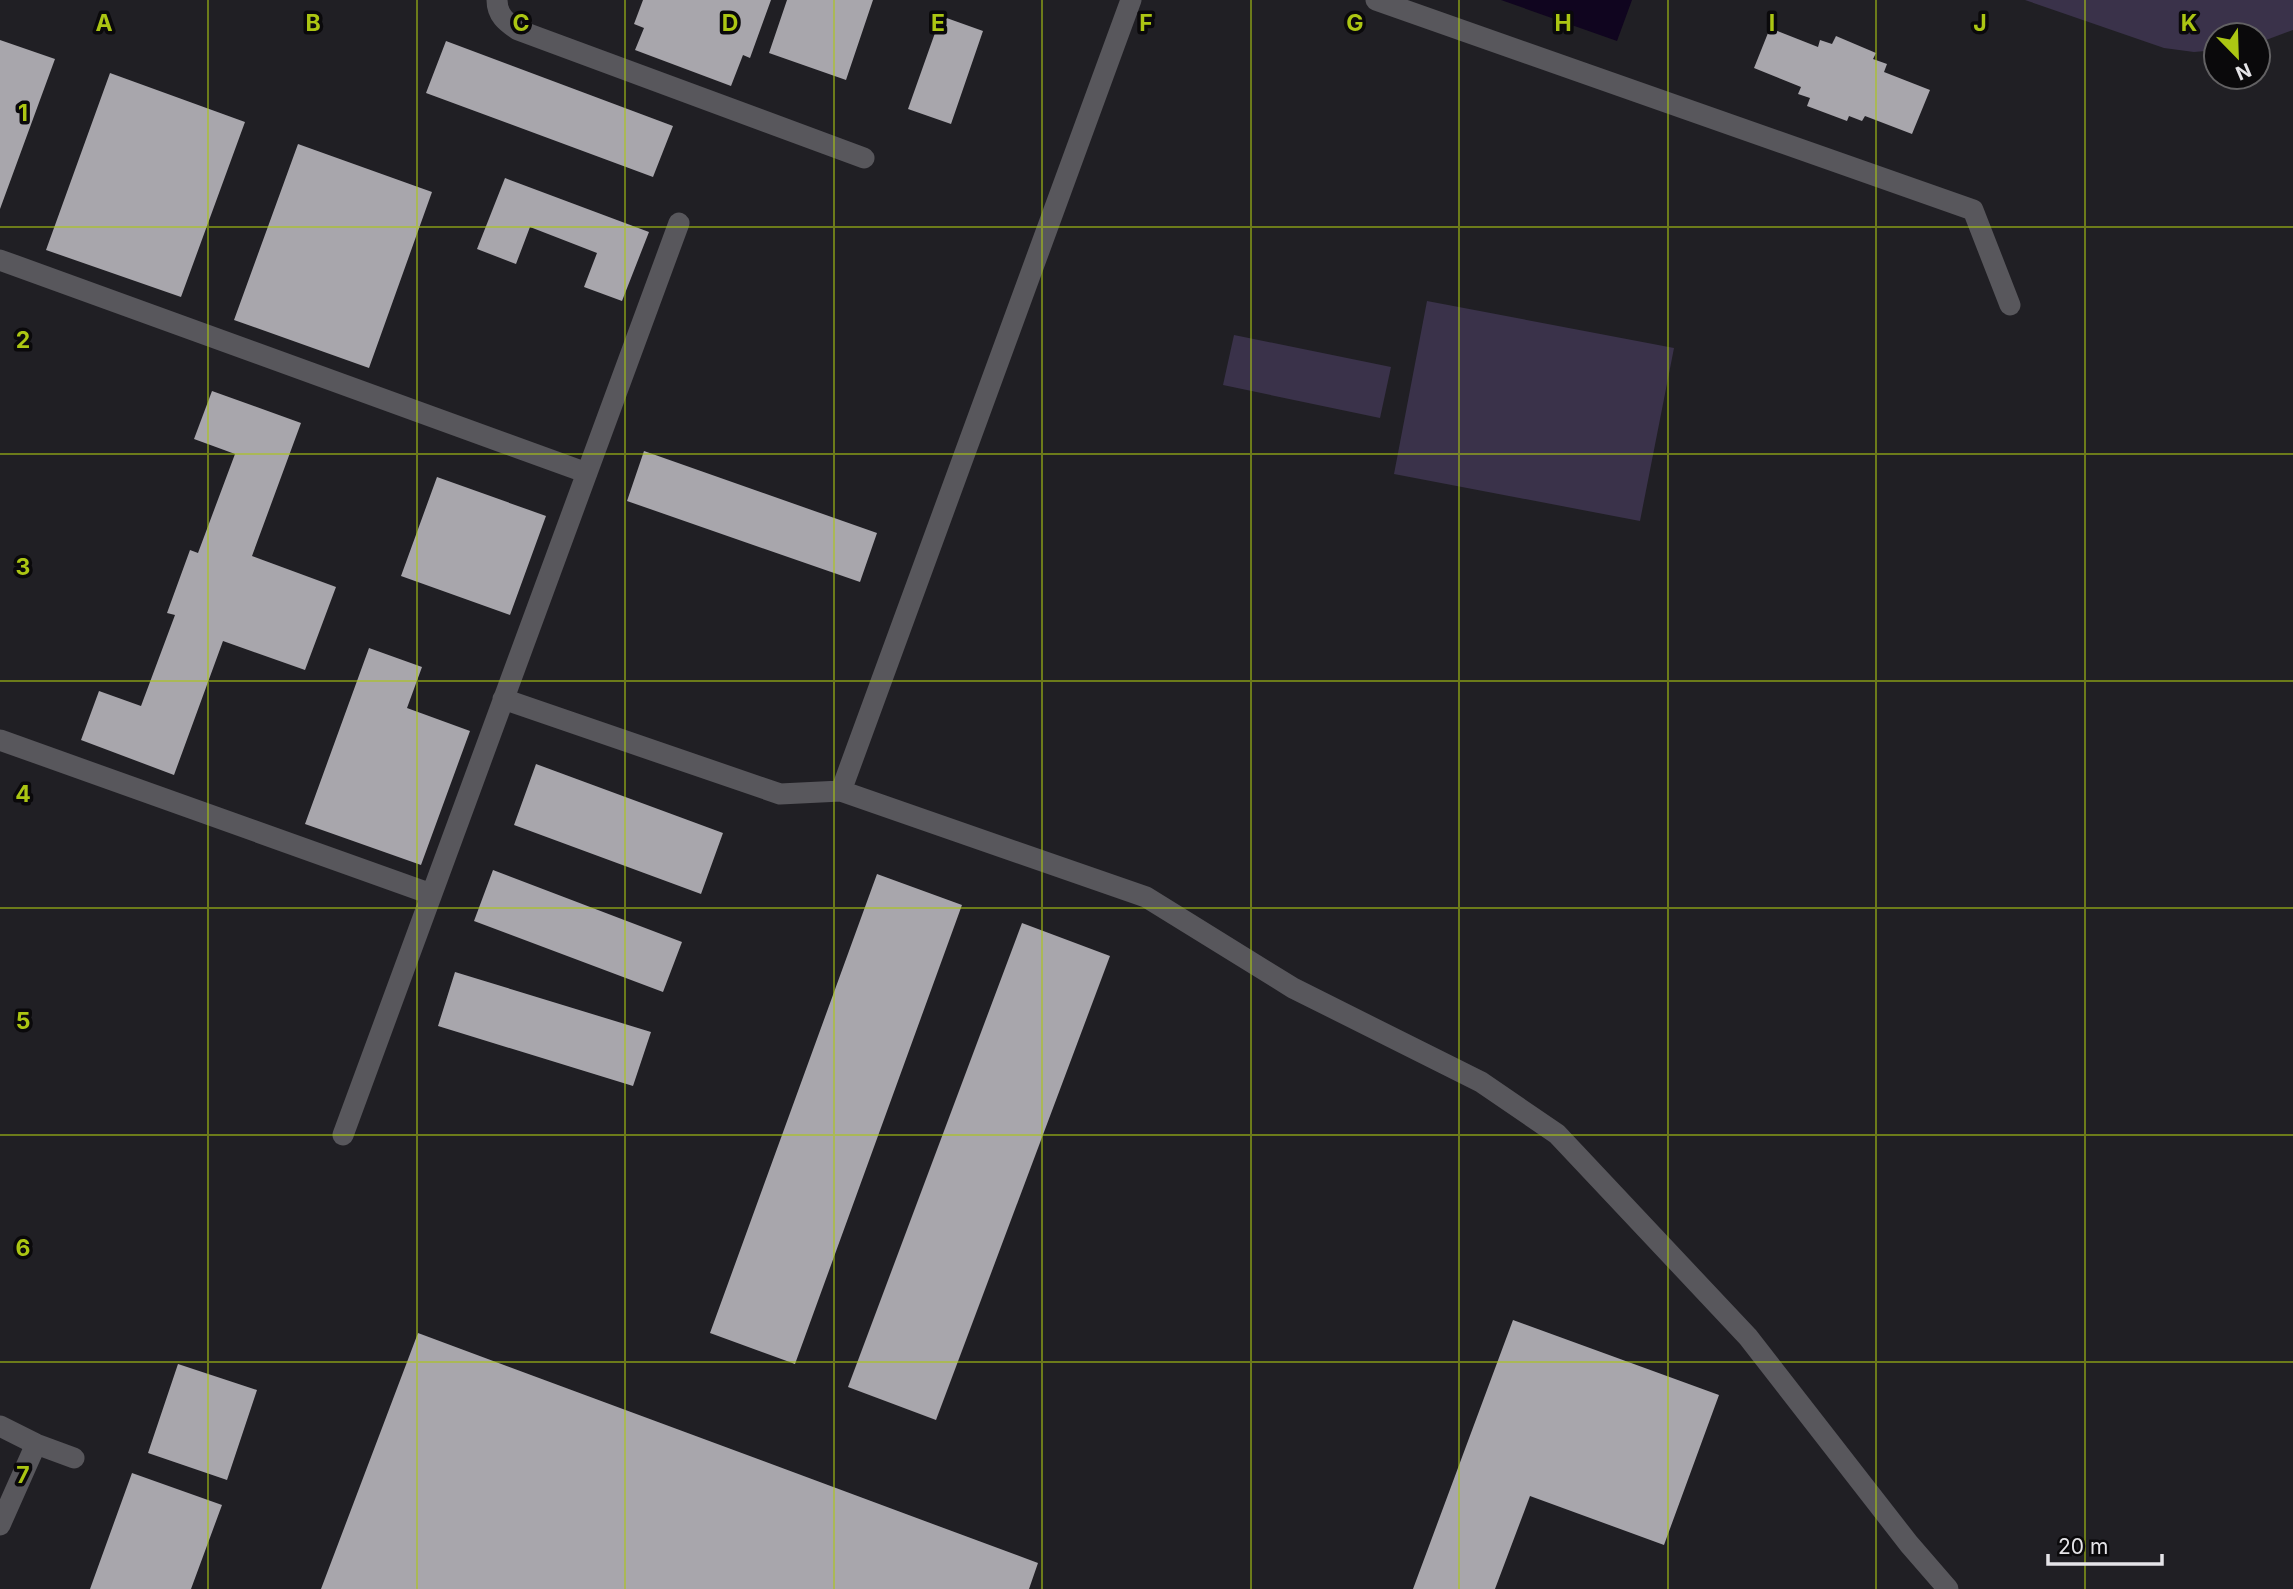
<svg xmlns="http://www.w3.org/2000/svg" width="2293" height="1589" viewBox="0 0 2293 1589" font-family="Inter,sans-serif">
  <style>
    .pitch { fill: #3a324a }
    .water { fill: #10051f }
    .building { fill: #a8a6ac }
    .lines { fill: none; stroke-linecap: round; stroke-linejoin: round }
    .minor { stroke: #58575c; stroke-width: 21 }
    .grid { fill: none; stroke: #acc613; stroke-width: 2; stroke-opacity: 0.55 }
    .grid-label { font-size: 23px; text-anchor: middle; font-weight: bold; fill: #acc613; stroke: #0a090b; stroke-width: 7; stroke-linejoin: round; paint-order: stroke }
  </style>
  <rect width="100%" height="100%" fill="#201f24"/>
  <path class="pitch" d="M 2025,0 L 2293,0 L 2293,30 L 2258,43 L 2258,35 L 2216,35 L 2216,50 L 2194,52 L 2164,48 Z
    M 1427,301 L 1674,348 L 1640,521 L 1394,474 Z
    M 1234,335 L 1391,367 L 1380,418 L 1223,385 Z"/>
  <path class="water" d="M 1501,0 L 1632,0 L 1617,41 Z"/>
  <path class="building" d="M 643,0 L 771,0 L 750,58 L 743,55 L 731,86 L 635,50 L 644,28 L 634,24 Z
    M 787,0 L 873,0 L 846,80 L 769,53 Z
    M 941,16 L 983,31 L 951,124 L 908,109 Z
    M 1770,28 L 1818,47 L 1820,40 L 1832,44 L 1836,36 L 1876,53 L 1873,59 L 1887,64 L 1884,72 L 1930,90 L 1912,134 L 1865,116 L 1862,121 L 1849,116 L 1847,121 L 1807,106 L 1810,98 L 1798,94 L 1801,87 L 1754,68 Z
    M 0,40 L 55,59 L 0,209 Z
    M 446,41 L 673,126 L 653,177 L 426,93 Z
    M 110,73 L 245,122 L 181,297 L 46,250 Z
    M 298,144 L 432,192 L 369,368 L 234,320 Z
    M 505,178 L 649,232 L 622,301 L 584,287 L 597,253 L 530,227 L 516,264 L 477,249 Z
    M 212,391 L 301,423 L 252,556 L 336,587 L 305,670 L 223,641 L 174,775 L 81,740 L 99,691 L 141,706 L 175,615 L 167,613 L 190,550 L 198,553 L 235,454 L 194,439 Z
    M 644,451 L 877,533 L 860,582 L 627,501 Z
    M 437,477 L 546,516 L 510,615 L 401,576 Z
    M 369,648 L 422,667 L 407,708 L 470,731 L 421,865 L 305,824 Z
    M 536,764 L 723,833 L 701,894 L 514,825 Z
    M 493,870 L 682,942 L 663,992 L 474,921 Z
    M 877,874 L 962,905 L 795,1364 L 710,1333 Z
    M 1022,923 L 1110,956 L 936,1420 L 848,1387 Z
    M 455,972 L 651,1032 L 633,1086 L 438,1026 Z
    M 1513,1320 L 1719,1395 L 1664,1545 L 1530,1496 L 1495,1589 L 1413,1589 Z
    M 418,1333 L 1038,1563 L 1029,1589 L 321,1589 Z
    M 178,1364 L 257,1390 L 227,1480 L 148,1453 Z
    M 132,1473 L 222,1505 L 191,1589 L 90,1589 Z"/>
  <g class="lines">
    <path class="minor" d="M 497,0 C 497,15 506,22 518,30 L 864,158
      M 1376,0 L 1973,210 L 2010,305
      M 0,260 L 587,473
      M 503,699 L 780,794 L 841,791 L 1146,897 L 1293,988 L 1481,1082 L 1557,1134 L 1748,1337 L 1909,1544 L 1948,1589
      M 0,740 L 431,894
      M 841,791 L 1131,0
      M 343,1135 L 679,223
      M 0,1426 L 36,1444 L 74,1458
      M 0,1525 L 36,1444"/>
  </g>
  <path class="grid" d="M 208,0 L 208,1589M 417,0 L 417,1589M 625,0 L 625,1589M 834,0 L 834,1589M 1042,0 L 1042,1589M 1251,0 L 1251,1589M 1459,0 L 1459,1589M 1668,0 L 1668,1589M 1876,0 L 1876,1589M 2085,0 L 2085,1589M 0,227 L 2293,227M 0,454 L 2293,454M 0,681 L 2293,681M 0,908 L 2293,908M 0,1135 L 2293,1135M 0,1362 L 2293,1362"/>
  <g class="grid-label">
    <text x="104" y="31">A</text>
    <text x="313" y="31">B</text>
    <text x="521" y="31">C</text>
    <text x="730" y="31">D</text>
    <text x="938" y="31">E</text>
    <text x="1146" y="31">F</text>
    <text x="1355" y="31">G</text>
    <text x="1563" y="31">H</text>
    <text x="1772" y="31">I</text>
    <text x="1980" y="31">J</text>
    <text x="2189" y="31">K</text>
    <text x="23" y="121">1</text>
    <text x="23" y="348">2</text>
    <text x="23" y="575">3</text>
    <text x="23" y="802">4</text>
    <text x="23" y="1029">5</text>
    <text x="23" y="1256">6</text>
    <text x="23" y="1483">7</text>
  </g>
  <g transform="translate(2237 56) rotate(157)"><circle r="33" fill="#0a090b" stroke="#626163" stroke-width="2"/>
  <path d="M0-5L12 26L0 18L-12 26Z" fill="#acc613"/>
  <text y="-10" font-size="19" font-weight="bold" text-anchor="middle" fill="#e5e4e8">N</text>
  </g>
  <path d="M2048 1554v10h114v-10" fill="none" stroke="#e5e4e8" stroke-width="3.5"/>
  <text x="2058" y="1554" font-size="21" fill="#e5e4e8" stroke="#0a090b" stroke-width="5" paint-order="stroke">20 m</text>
</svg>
